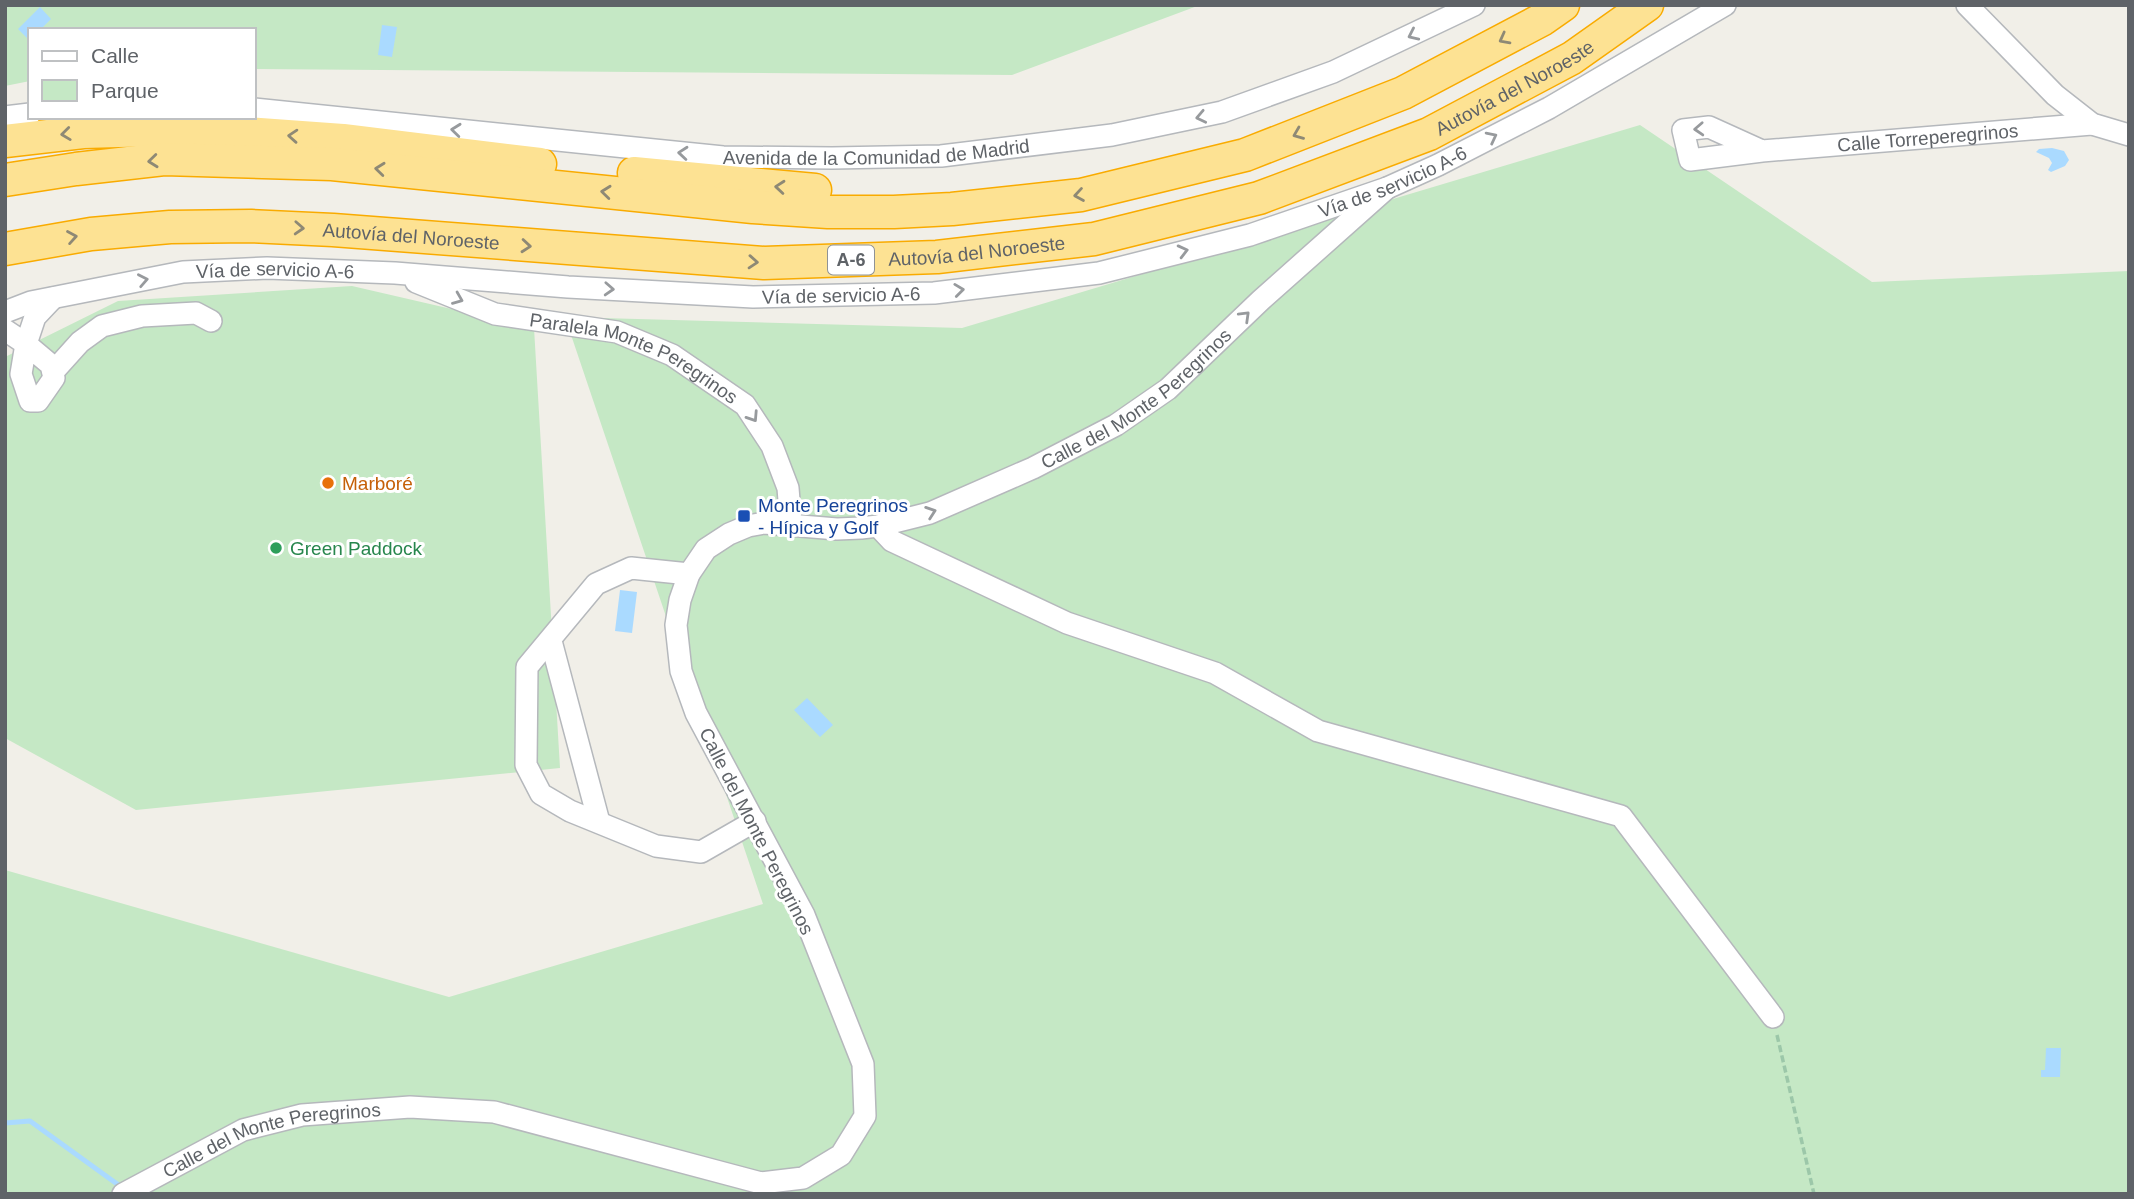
<svg xmlns="http://www.w3.org/2000/svg" width="2134" height="1199" viewBox="0 0 2134 1199" font-family="Helvetica,sans-serif">
  <style>
    .green { fill: #c5e8c5 }
    .water { fill: #aadaff }
    .lines { fill: none; stroke-linecap: round; stroke-linejoin: round }
    .stream { stroke: #aadaff; stroke-width: 5 }
    .minor-casing { stroke: #b5b8bc; stroke-width: 24 }
    .highway-casing { stroke: #f9ab00; stroke-width: 35 }
    .path { stroke: #9cc7a9; stroke-width: 3.5; stroke-dasharray: 7 3.5; stroke-linecap: butt }
    .minor { stroke: #fff; stroke-width: 21 }
    .highway { stroke: #fde293; stroke-width: 32 }
    .oneway { stroke: #979a9d }
    .oneway2 { stroke: #8e8975 }
    .food-dot { fill: #e8710a; stroke: #fff; stroke-width: 2.5 }
    .transit-dot { fill: #1a4fb4; stroke: #fff; stroke-width: 2.5 }
    .leisure-dot { fill: #2e9e5b; stroke: #fff; stroke-width: 2.5 }
    .labels { text-anchor: middle; stroke-width: 6; stroke-linejoin: round; paint-order: stroke }
    .shield { fill: #fff; stroke: #8f9295; stroke-width: 2 }
    .shield-label { font-size: 18px; font-weight: bold; fill: #5f6368 }
    .street-label { font-size: 19px; fill: #5f6368; stroke: #fff }
    .food-label { font-size: 19px; fill: #c56008; stroke: #fff; text-anchor: start }
    .transit-label { font-size: 19px; fill: #164399; stroke: #fff; text-anchor: start }
    .leisure-label { font-size: 19px; fill: #27864d; stroke: #fff; text-anchor: start }
  </style>
  <rect width="100%" height="100%" fill="#f1efe8"/>
  <path class="green" d="M 5,5 L 1200,5 L 1012,75 L 254,69 L 254,30 L 30,30 L 30,81 L 5,86 Z
    M 1640,125 L 1872,282 L 2129,271 L 2129,1194 L 5,1194 L 5,870 L 449,997 L 763,904 L 565,317 L 962,328 Z
    M 352,286 L 534,328 L 560,768 L 136,810 L 5,738 L 5,357 L 118,301 Z"/>
  <path class="water" d="M 40,7 L 51,19 L 40,30 L 30,30 L 29,40 L 18,29 Z
    M 382,25 L 397,27 L 392,57 L 378,55 Z
    M 2052,148 L 2064,151 L 2069,160 L 2065,166 L 2051,172 L 2048,170 L 2052,163 L 2049,158 L 2036,152 L 2039,149 Z
    M 620,590 L 637,592 L 632,633 L 615,631 Z
    M 807,698 L 833,725 L 820,737 L 794,710 Z
    M 2046,1048 L 2061,1048 L 2060,1077 L 2041,1077 L 2041,1070 L 2045,1070 Z"/>
  <g class="lines">
    <path class="stream" d="M 5,1123 L 30,1121 L 124,1189"/>
    <g class="minor-casing">
      <g id="minor">
        <path d="M 1967,5 L 2055,95 L 2092,124 L 2129,135"/>
        <path id="s1" d="M 254,109 L 723,157 L 832,158 L 941,156 L 1112,135 L 1222,112 L 1333,72 L 1474,5"/>
        <path d="M 5,117 L 30,114"/>
        <path id="s2" d="M 1762,151 L 1709,127 L 1683,130 L 1690,160 L 1762,151 L 2092,124"/>
        <path id="s3" d="M 416,282 L 495,314 L 617,332 L 672,355 L 745,405 L 772,446 L 788,488 L 791,525"/>
        <path id="s4" d="M 5,312 L 31,302 L 183,272 L 267,268 L 395,273 L 568,287 L 753,297 L 934,293 L 1099,273 L 1250,235 L 1387,188 L 1438,165 L 1549,108 L 1725,5"/>
        <path d="M 5,330 L 26,344 L 51,365 L 54,378 L 38,401 L 30,401 L 21,374 L 26,344 L 35,317 L 53,298"/>
        <path d="M 53,372 L 80,342 L 102,326 L 142,316 L 196,313 L 211,321"/>
        <path d="M 878,526 L 892,541 L 1067,623 L 1215,673 L 1318,731 L 1621,816 L 1773,1017"/>
        <path d="M 689,574 L 631,568 L 596,584 L 527,667 L 526,765 L 541,794 L 570,811 L 656,846 L 701,852 L 755,821"/>
        <path d="M 551,641 L 599,822"/>
        <path id="s5" d="M 123,1194 L 243,1130 L 302,1115 L 410,1107 L 494,1112 L 761,1183 L 803,1178 L 841,1155 L 865,1116 L 863,1064 L 804,915 L 696,713 L 681,671 L 676,625 L 680,600 L 689,574 L 706,549 L 729,534 L 748,526 L 764,523 L 837,529 L 861,528 L 878,526 L 930,513 L 1033,468 L 1116,425 L 1168,389 L 1261,300 L 1387,188"/>
      </g>
    </g>
    <g class="highway-casing">
      <g id="highway">
        <path d="M 5,141 L 83,132 L 191,129 L 343,140 L 540,164"/>
        <path d="M 634,173 L 815,190"/>
        <path d="M 5,180 L 76,169 L 164,159 L 332,164 L 753,207 L 828,212 L 894,212 L 952,209 L 1081,195 L 1245,155 L 1403,93 L 1543,19 L 1563,5"/>
        <path id="s6" d="M 5,249 L 91,234 L 170,227 L 251,226 L 333,230 L 764,263 L 937,257 L 1094,239 L 1259,198 L 1429,134 L 1572,58 L 1647,5"/>
      </g>
    </g>
    <path class="path" d="M 1777,1035 L 1814,1194"/>
    <use href="#minor" class="minor"/>
    <use href="#highway" class="highway"/>
  </g>
  <defs><path id="oneway-chevron" d="M-2-3.5L2.5 0L-2 3.5" fill="none" stroke-width="1.6" stroke-linecap="round" stroke-linejoin="round" transform="scale(1.75)"/></defs>
  <g class="oneway">
    <use href="#oneway-chevron" transform="translate(1413 35) rotate(155)"/>
    <use href="#oneway-chevron" transform="translate(1201 117) rotate(168)"/>
    <use href="#oneway-chevron" transform="translate(1699 129) rotate(177)"/>
    <use href="#oneway-chevron" transform="translate(456 130) rotate(-174)"/>
    <use href="#oneway-chevron" transform="translate(1492 137) rotate(-27)"/>
    <use href="#oneway-chevron" transform="translate(683 153) rotate(-175)"/>
    <use href="#oneway-chevron" transform="translate(1183 251) rotate(-14)"/>
    <use href="#oneway-chevron" transform="translate(143 280) rotate(-11)"/>
    <use href="#oneway-chevron" transform="translate(609 289) rotate(3)"/>
    <use href="#oneway-chevron" transform="translate(959 290) rotate(-7)"/>
    <use href="#oneway-chevron" transform="translate(458 299) rotate(22)"/>
    <use href="#oneway-chevron" transform="translate(1245 316) rotate(-44)"/>
    <use href="#oneway-chevron" transform="translate(753 417) rotate(57)"/>
    <use href="#oneway-chevron" transform="translate(931 512) rotate(-19)"/>
  </g>
  <g class="oneway2">
    <use href="#oneway-chevron" transform="translate(1504 39) rotate(152)"/>
    <use href="#oneway-chevron" transform="translate(66 134) rotate(173)"/>
    <use href="#oneway-chevron" transform="translate(1298 134) rotate(158)"/>
    <use href="#oneway-chevron" transform="translate(293 136) rotate(-176)"/>
    <use href="#oneway-chevron" transform="translate(153 161) rotate(174)"/>
    <use href="#oneway-chevron" transform="translate(380 169) rotate(-174)"/>
    <use href="#oneway-chevron" transform="translate(780 187) rotate(-175)"/>
    <use href="#oneway-chevron" transform="translate(606 192) rotate(-174)"/>
    <use href="#oneway-chevron" transform="translate(1079 195) rotate(171)"/>
    <use href="#oneway-chevron" transform="translate(299 228) rotate(3)"/>
    <use href="#oneway-chevron" transform="translate(72 237) rotate(-10)"/>
    <use href="#oneway-chevron" transform="translate(526 246) rotate(5)"/>
    <use href="#oneway-chevron" transform="translate(753 262) rotate(4)"/>
  </g>
  <circle class="food-dot" cx="328" cy="483" r="7"/>
  <rect class="transit-dot" x="737" y="509" width="14" height="14" rx="3.5"/>
  <circle class="leisure-dot" cx="276" cy="548" r="7"/>
  <g class="labels">
    <rect class="shield" x="828" y="245.5" width="46" height="29" rx="5"/>
    <g class="shield-label">
      <text x="851" y="266">A-6</text>
    </g>
    <g class="street-label">
      <text dy="7" stroke="none"><textPath href="#s6" startOffset="1542">Autovía del Noroeste</textPath></text>
      <text dy="7" stroke="none"><textPath href="#s2" startOffset="354">Calle Torreperegrinos</textPath></text>
      <text dy="7" stroke="none"><textPath href="#s1" startOffset="625">Avenida de la Comunidad de Madrid</textPath></text>
      <text dy="7" stroke="none"><textPath href="#s4" startOffset="1409">Vía de servicio A-6</textPath></text>
      <text dy="7" stroke="none"><textPath href="#s6" startOffset="408">Autovía del Noroeste</textPath></text>
      <text dy="7" stroke="none"><textPath href="#s6" startOffset="975">Autovía del Noroeste</textPath></text>
      <text dy="7" stroke="none"><textPath href="#s4" startOffset="275">Vía de servicio A-6</textPath></text>
      <text dy="7" stroke="none"><textPath href="#s4" startOffset="842">Vía de servicio A-6</textPath></text>
      <text dy="7" stroke="none"><textPath href="#s3" startOffset="233">Paralela Monte Peregrinos</textPath></text>
      <text dy="7" stroke="none"><textPath href="#s5" startOffset="1883">Calle del Monte Peregrinos</textPath></text>
      <text transform="translate(757 831) rotate(63)" y="7">Calle del Monte Peregrinos</text>
      <text dy="7" stroke="none"><textPath href="#s5" startOffset="161">Calle del Monte Peregrinos</textPath></text>
    </g>
    <g class="food-label">
      <text x="342" y="490">Marboré</text>
    </g>
    <g class="transit-label">
      <text x="758" y="512">Monte Peregrinos<tspan x="758" dy="22">- Hípica y Golf</tspan></text>
    </g>
    <g class="leisure-label">
      <text x="290" y="555">Green Paddock</text>
    </g>
  </g>
  <rect width="2134" height="1199" fill="none" stroke="#5f6368" stroke-width="14"/>
  <rect x="28" y="28" width="228" height="91" fill="#ffffff" stroke="#bfc1c3" stroke-width="2"/>
  <rect x="42" y="51" width="35" height="10" fill="#ffffff" stroke="#bfc1c3" stroke-width="2"/>
  <text x="91" y="63" font-size="21" fill="#5f6368">Calle</text>
  <rect x="42" y="80" width="35" height="21" fill="#c5e8c5" stroke="#bfc1c3" stroke-width="2"/>
  <text x="91" y="98" font-size="21" fill="#5f6368">Parque</text>
</svg>
